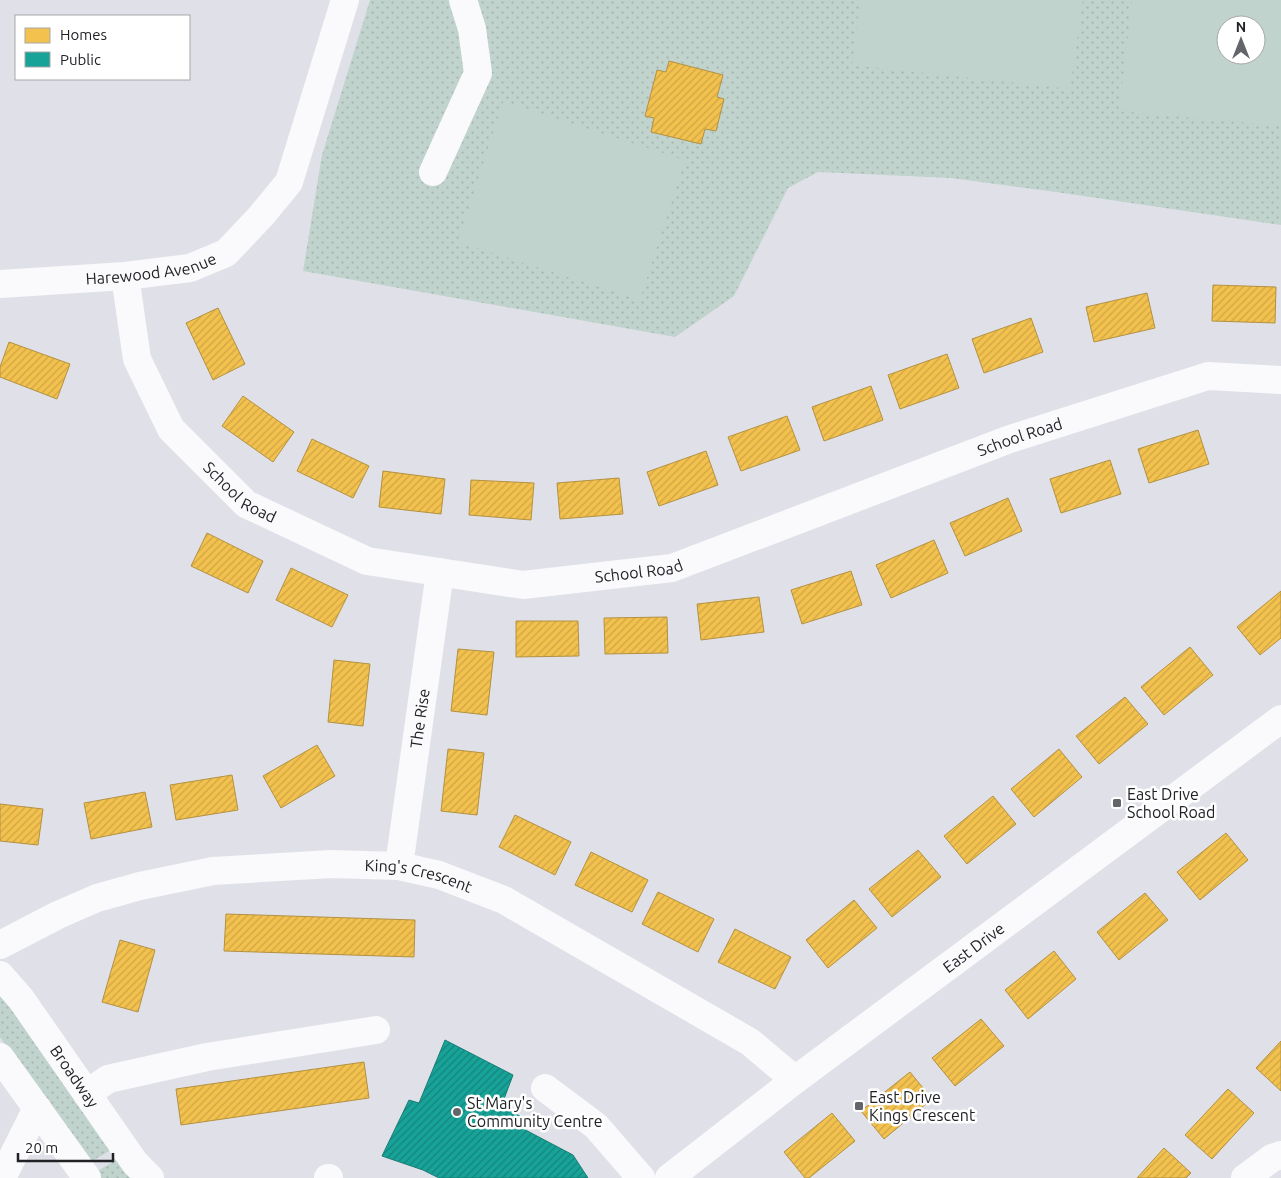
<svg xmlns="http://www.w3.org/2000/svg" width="1281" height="1178" viewBox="0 0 1281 1178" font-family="Ubuntu,sans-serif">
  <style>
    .grass { fill: url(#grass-dots); fill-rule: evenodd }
    .pitch { fill: #c1d3cd; fill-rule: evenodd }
    .homes { fill: url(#homes-hatch); stroke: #b39142 }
    .public { fill: url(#public-hatch); stroke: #1a7c76 }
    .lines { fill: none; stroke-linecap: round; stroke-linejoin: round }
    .minor { stroke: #fafafc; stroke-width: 28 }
    .poi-dot { fill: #64656a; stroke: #fff; stroke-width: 2 }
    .labels { text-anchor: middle; stroke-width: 5; stroke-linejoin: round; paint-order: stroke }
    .street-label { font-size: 16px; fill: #212226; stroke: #fff }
    .poi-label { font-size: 16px; fill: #212226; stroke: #fff; text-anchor: start }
  </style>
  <defs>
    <pattern id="grass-dots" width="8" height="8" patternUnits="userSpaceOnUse" patternTransform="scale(1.25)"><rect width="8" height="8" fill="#c1d3cd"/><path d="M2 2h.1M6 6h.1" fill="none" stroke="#a6b5b0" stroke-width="1.8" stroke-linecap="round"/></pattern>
    <pattern id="homes-hatch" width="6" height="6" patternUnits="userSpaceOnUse" patternTransform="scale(1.25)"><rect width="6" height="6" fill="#f2c14e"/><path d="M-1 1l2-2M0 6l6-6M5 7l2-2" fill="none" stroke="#cfa644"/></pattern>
    <pattern id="public-hatch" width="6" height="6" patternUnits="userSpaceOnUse" patternTransform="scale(1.25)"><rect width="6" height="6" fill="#17a398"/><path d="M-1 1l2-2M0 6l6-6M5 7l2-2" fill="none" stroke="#14847c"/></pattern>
  </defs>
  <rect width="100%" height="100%" fill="#e0e1e8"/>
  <path class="grass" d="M 370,0 L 1281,0 L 1281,225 L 1056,192 L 951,178 L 818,172 L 788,188 L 734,296 L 675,337 L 303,271 L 322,155 ZM 1226,25 L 1256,25 L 1256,55 L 1226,55 Z
    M 0,988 L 111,1150 L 87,1164 L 0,1037 Z
    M 121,1157 L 134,1178 L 100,1178 L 96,1172 Z"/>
  <path class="pitch" d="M 860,0 L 1083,0 L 1070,89 L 852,65 Z
    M 1132,0 L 1281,0 L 1281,126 L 1119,111 ZM 1226,25 L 1256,25 L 1256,55 L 1226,55 Z
    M 503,102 L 685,160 L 640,300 L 458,242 Z"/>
  <path class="homes" d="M 669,61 L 723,75 L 717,97 L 724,99 L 716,131 L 705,129 L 701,144 L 651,132 L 654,118 L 645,116 L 657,70 L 666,72 Z
    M 1213,285 L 1276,287 L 1275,323 L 1212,321 Z
    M 1147,293 L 1155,328 L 1094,342 L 1086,307 Z
    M 218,308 L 245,364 L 213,380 L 186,323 Z
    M 1031,318 L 1043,352 L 984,373 L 972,339 Z
    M 9,342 L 70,364 L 57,399 L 0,377 L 0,367 Z
    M 947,354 L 959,388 L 900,409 L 888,375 Z
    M 871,386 L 883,420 L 824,441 L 812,407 Z
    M 243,396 L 294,432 L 273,462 L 222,426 Z
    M 787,416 L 800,450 L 741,471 L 728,437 Z
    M 1198,430 L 1209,464 L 1149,483 L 1138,449 Z
    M 312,439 L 369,466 L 353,498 L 297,471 Z
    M 706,451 L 718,485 L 659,506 L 647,472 Z
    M 1110,460 L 1121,494 L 1061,513 L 1050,479 Z
    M 383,471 L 445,479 L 441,514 L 379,507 Z
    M 619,478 L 623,514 L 560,519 L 557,483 Z
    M 471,480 L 534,483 L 531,520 L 469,515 Z
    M 1008,498 L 1022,531 L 965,556 L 950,523 Z
    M 207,533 L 263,561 L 248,593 L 191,566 Z
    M 934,540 L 948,573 L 891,598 L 876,565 Z
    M 291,568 L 348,595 L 332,627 L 276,600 Z
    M 851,571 L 862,605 L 802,624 L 791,590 Z
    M 1281,591 L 1281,638 L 1260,655 L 1237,627 Z
    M 759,597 L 764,632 L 701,640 L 697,604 Z
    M 667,617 L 668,653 L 605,654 L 604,618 Z
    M 516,621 L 578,621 L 579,656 L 516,657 Z
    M 1190,647 L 1213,675 L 1164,715 L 1141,687 Z
    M 458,649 L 494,652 L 487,715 L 451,711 Z
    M 334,660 L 370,664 L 363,726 L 328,722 Z
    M 1125,697 L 1148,724 L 1099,764 L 1076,736 Z
    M 317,745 L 335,776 L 281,808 L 263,776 Z
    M 448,749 L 484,753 L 477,815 L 441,811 Z
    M 1059,749 L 1082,777 L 1034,817 L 1011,789 Z
    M 232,775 L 238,810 L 176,820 L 170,785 Z
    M 145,792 L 152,827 L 91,839 L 84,803 Z
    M 993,796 L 1016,824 L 967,864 L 944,836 Z
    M 0,804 L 43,809 L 38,845 L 0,841 Z
    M 515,815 L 571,842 L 555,875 L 499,847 Z
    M 1226,833 L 1248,860 L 1200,900 L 1177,872 Z
    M 918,850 L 941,877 L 892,917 L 869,889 Z
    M 591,852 L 648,880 L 632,912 L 575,885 Z
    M 658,892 L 714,919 L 698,952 L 642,924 Z
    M 1145,893 L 1168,920 L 1119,960 L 1097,932 Z
    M 854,900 L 877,928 L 828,968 L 806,940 Z
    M 226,914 L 415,920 L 414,957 L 224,951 Z
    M 735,929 L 791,957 L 775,989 L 718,962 Z
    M 120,940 L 155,950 L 138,1012 L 102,1002 Z
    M 1054,951 L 1076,979 L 1028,1019 L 1005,990 Z
    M 981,1019 L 1004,1046 L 955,1086 L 932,1058 Z
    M 1281,1041 L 1281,1091 L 1256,1068 Z
    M 364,1062 L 369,1098 L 181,1125 L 176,1089 Z
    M 910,1072 L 932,1099 L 884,1139 L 861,1111 Z
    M 1228,1089 L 1254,1113 L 1212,1159 L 1185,1135 Z
    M 832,1113 L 855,1141 L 809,1178 L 805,1178 L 784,1152 Z
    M 1164,1148 L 1191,1173 L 1186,1178 L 1137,1178 Z"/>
  <path class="public" d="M 445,1040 L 513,1075 L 501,1107 L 520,1116 L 516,1125 L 573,1155 L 588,1178 L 439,1178 L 423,1170 L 382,1156 L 409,1100 L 419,1103 Z"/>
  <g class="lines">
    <g class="minor">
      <path d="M 433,172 L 478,73 L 472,29 L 463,0"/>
      <path id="s1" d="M 125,276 L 137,359 L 171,429 L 246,504 L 367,561 L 523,585 L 672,568 L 1010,439 L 1208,376 L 1281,380"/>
      <path id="s2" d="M 0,284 L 125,276 L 190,268 L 226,253 L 261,216 L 289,182 L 345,0"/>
      <path id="s3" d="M 399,866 L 440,572"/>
      <path id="s4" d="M 0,945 L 58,915 L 97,898 L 140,886 L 213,871 L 332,864 L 399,866 L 439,875 L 504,900 L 750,1042 L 795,1080"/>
      <path id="s5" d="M 0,975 L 21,999 L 135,1163 L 150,1178"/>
      <path d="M 0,1057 L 87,1178"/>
      <path d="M 545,1088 L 596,1126 L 641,1178"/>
      <path d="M 87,1094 L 108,1079 L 207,1057 L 376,1030"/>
      <path d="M 2,1178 L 37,1108"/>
      <path d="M 328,1178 L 329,1178"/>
      <path id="s6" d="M 669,1178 L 795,1080 L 1281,719"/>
      <path d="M 1245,1178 L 1272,1158 L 1281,1155"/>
    </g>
  </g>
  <g class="poi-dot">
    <rect x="1112" y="798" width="10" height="10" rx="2.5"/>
    <rect x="854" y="1101" width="10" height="10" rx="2.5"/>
    <circle cx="457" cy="1112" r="5"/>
  </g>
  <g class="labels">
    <g class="street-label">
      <text dy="6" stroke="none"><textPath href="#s2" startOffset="152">Harewood Avenue</textPath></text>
      <text dy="6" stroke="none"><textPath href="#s1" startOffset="1081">School Road</textPath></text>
      <text dy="6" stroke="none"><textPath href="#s1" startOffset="256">School Road</textPath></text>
      <text dy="6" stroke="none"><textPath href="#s1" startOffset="676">School Road</textPath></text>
      <text dy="6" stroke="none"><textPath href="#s3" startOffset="149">The Rise</textPath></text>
      <text dy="6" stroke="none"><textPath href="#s4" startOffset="434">King's Crescent</textPath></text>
      <text dy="6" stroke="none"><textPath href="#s6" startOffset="382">East Drive</textPath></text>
      <text dy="6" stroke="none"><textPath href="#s5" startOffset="126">Broadway</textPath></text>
    </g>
    <g class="poi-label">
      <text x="1127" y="800">East Drive<tspan x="1127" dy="18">School Road</tspan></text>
      <text x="869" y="1103">East Drive<tspan x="869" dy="18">Kings Crescent</tspan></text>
      <text x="467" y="1109">St Mary's<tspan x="467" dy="18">Community Centre</tspan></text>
    </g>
  </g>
  <rect x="15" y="15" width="175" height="65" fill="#ffffff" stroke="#a6a7a8"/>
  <rect x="25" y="28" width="25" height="15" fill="#f2c14e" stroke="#a6a7a8"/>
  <text x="60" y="40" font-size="15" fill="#212226">Homes</text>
  <rect x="25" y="52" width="25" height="15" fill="#17a398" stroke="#a6a7a8"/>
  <text x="60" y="65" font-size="15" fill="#212226">Public</text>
  <g transform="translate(1241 40)"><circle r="24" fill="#ffffff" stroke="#a6a7a8"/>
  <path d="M0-4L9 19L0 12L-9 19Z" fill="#64656a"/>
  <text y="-8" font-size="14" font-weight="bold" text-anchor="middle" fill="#212226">N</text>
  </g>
  <path d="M18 1153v8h95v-8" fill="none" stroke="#212226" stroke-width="2.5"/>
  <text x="25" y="1153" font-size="15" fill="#212226" stroke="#ffffff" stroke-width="4" paint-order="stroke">20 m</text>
</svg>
